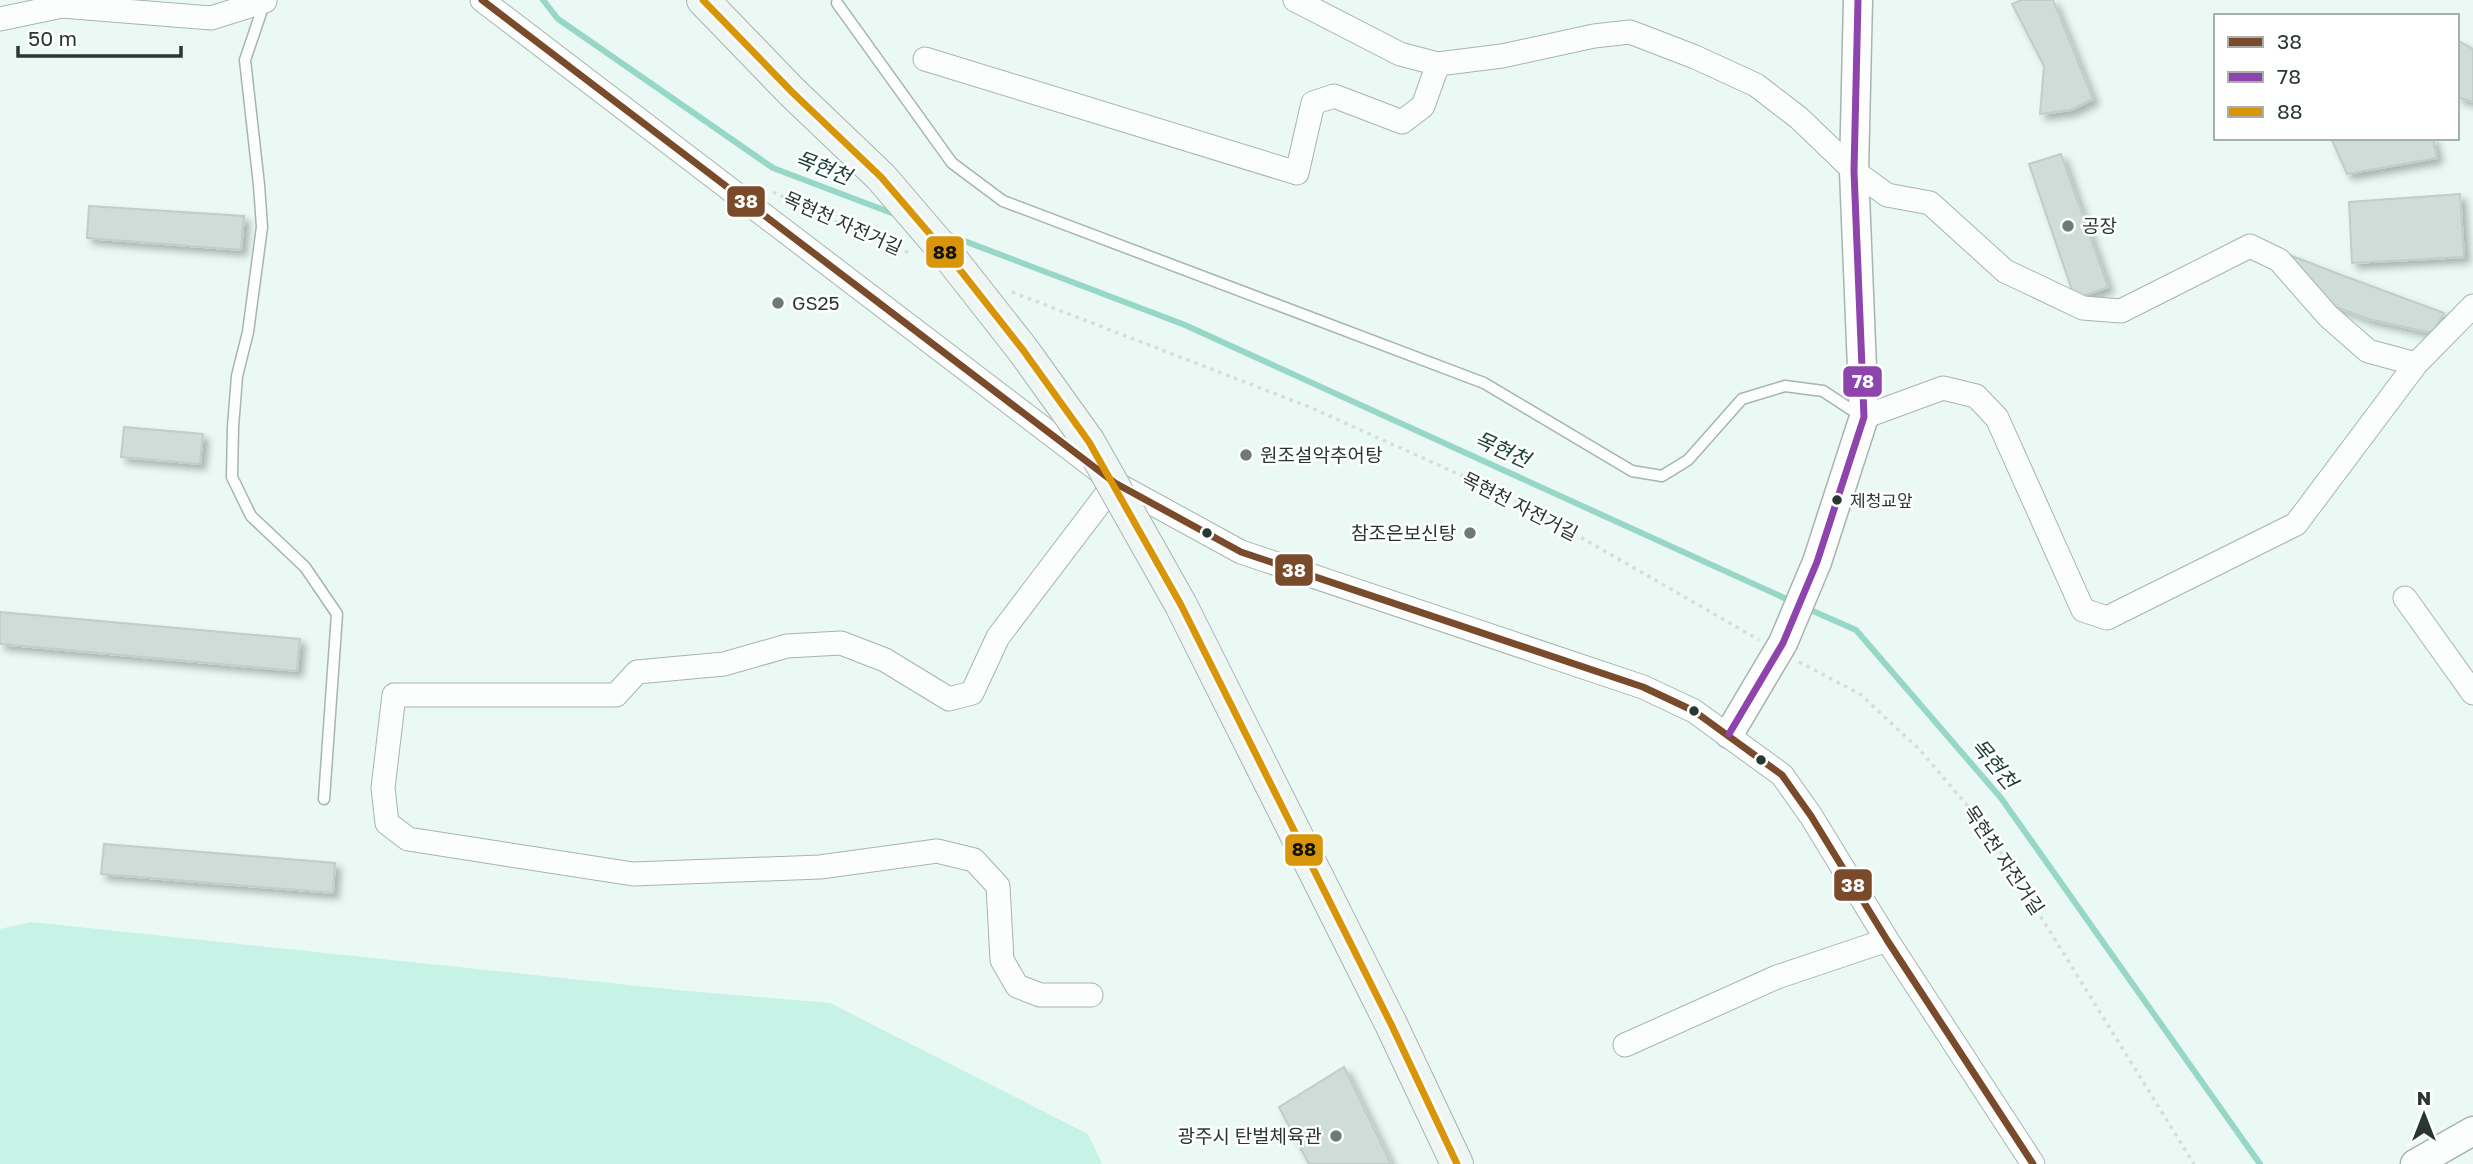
<svg xmlns="http://www.w3.org/2000/svg" width="2473" height="1164" viewBox="0 0 2473 1164" font-family="'Golos Text','Noto Sans KR',sans-serif">
  <style>
    .green { fill: #c7f2e6 }
    .lines { fill: none; stroke-linecap: round; stroke-linejoin: round }
    .stream { stroke: #97d7c7; stroke-width: 6 }
    .building { fill: #cfdcd8; stroke: #c0cdc9; stroke-width: 2; filter: url(#shadow) }
    .service-casing { stroke: #a7b4b0; stroke-width: 13 }
    .minor-casing { stroke: #a7b4b0; stroke-width: 25 }
    .tertiary-casing { stroke: #a7b4b0; stroke-width: 31 }
    .secondary-casing { stroke: #a7b4b0; stroke-width: 34 }
    .path { stroke: #d8dcda; stroke-width: 3.5; stroke-dasharray: 3.5 5; stroke-linecap: butt }
    .service { stroke: #fcfefd; stroke-width: 10 }
    .minor { stroke: #fcfefd; stroke-width: 23 }
    .tertiary { stroke: #fcfefd; stroke-width: 28 }
    .secondary { stroke: #eef6f4; stroke-width: 32 }
    .secondary-bridge-casing { stroke: #a7b4b0; stroke-width: 34; stroke-linecap: butt }
    .secondary-bridge { stroke: #eef6f4; stroke-width: 32 }
    .bus-1-casing { stroke: #fff; stroke-width: 12 }
    .bus-2-casing { stroke: #fff; stroke-width: 12 }
    .bus-3-casing { stroke: #fff; stroke-width: 12 }
    .bus-1 { stroke: #7a4b2a; stroke-width: 7 }
    .bus-2 { stroke: #8e44ad; stroke-width: 7 }
    .bus-3 { stroke: #d89508; stroke-width: 7 }
    .poi-dot { fill: #6d7b77; stroke: #fff; stroke-width: 2.5 }
    .bus-dot { fill: #293733; stroke: #fff; stroke-width: 2.5 }
    .labels { text-anchor: middle; stroke-width: 5; stroke-linejoin: round; paint-order: stroke }
    .bus-label { font-size: 17px; fill: #293733; stroke: #fff; text-anchor: start }
    .street-label { font-size: 19px; fill: #293733; stroke: #fff }
    .poi-label { font-size: 19px; fill: #293733; stroke: #fff; text-anchor: start }
    .water-label { font-size: 21px; font-style: italic; fill: #183f37; stroke: #fff }
    .line-badge { stroke: #fff; stroke-width: 2.5 }
    .badge-label { font-size: 19px; text-anchor: middle; font-weight: bold; fill: #fff }
    .pale-badge-label { font-size: 19px; text-anchor: middle; font-weight: bold; fill: #111 }
  </style>
  <defs>
    <filter id="shadow"><feDropShadow dx="5.5" dy="5.5" stdDeviation="3.5" flood-color="#0004"/></filter>
  </defs>
  <rect width="100%" height="100%" fill="#eaf9f4"/>
  <path class="green" d="M 31,922 L 677,990 L 830,1003 L 1088,1134 L 1102,1164 L 0,1164 L 0,929 Z"/>
  <g class="lines">
    <path class="stream" d="M 543,0 L 558,19 L 773,168 L 897,215
      M 946,234 L 1185,325 L 1793,602
      M 1806,608 L 1856,630 L 2001,798 L 2260,1164"/>
  </g>
  <path class="building" d="M 2021,0 L 2053,0 L 2093,99 L 2071,110 L 2040,114 L 2044,66 L 2012,4 Z
    M 2457,40 L 2473,49 L 2473,102 L 2457,97 Z
    M 2331,138 L 2433,138 L 2437,158 L 2347,174 Z
    M 2061,154 L 2108,287 L 2075,299 L 2029,164 Z
    M 2460,194 L 2464,257 L 2352,263 L 2349,202 Z
    M 89,206 L 244,216 L 241,250 L 87,238 Z
    M 2287,254 L 2336,273 L 2444,313 L 2432,333 L 2368,319 L 2323,302 Z
    M 124,427 L 203,434 L 200,464 L 121,457 Z
    M 0,612 L 300,639 L 297,671 L 0,644 Z
    M 104,844 L 335,863 L 333,893 L 101,874 Z
    M 1344,1067 L 1391,1164 L 1309,1164 L 1279,1107 Z"/>
  <g class="lines">
    <g class="service-casing">
      <path id="service" d="M 265,1 L 245,60 L 259,185 L 262,227 L 248,332 L 237,376 L 233,427 L 232,477 L 251,516 L 305,567 L 337,614 L 324,799
        M 837,3 L 952,163 L 1003,201 L 1484,383 L 1632,471 L 1662,476 L 1688,460 L 1742,399 L 1785,386 L 1823,391 L 1861,416"/>
    </g>
    <g class="minor-casing">
      <path id="minor" d="M 482,0 L 1115,483 L 1241,552 L 1643,687 L 1694,711 L 1782,775 L 1811,816 L 1887,940 L 2033,1164
        M 1295,0 L 1400,54 L 1438,64 L 1502,56 L 1594,36 L 1630,32 L 1695,57 L 1756,85 L 1799,118 L 1854,171 L 1887,195 L 1930,203 L 2005,271 L 2083,308 L 2121,311 L 2250,246 L 2279,260 L 2328,316 L 2368,351 L 2416,364
        M 0,19 L 62,6 L 211,18 L 265,1
        M 925,59 L 1297,173 L 1313,103 L 1334,96 L 1402,122 L 1423,106 L 1438,64
        M 1864,417 L 1943,388 L 1976,396 L 1997,418 L 2083,610 L 2107,618 L 2296,524 L 2416,364 L 2473,306
        M 2405,598 L 2473,693
        M 1091,995 L 1040,995 L 1017,986 L 1002,960 L 998,886 L 974,860 L 937,851 L 820,867 L 633,874 L 408,839 L 387,823 L 383,788 L 394,695 L 616,695 L 637,672 L 724,664 L 787,646 L 841,643 L 885,660 L 949,699 L 972,693 L 998,637 L 1115,483
        M 1625,1045 L 1777,977 L 1887,940"/>
    </g>
    <g class="tertiary-casing">
      <path id="tertiary" d="M 1729,734 L 1783,643 L 1817,562 L 1864,417 L 1854,171 L 1858,0
        M 2415,1164 L 2473,1131"/>
    </g>
    <g class="secondary-casing">
      <path id="secondary" d="M 703,0 L 792,92
        M 1181,605 L 1391,1024 L 1457,1164"/>
    </g>
    <path class="path" d="M 773,192 L 870,238 L 910,253
      M 1012,292 L 1312,408 L 1518,501 L 1759,640
      M 1799,662 L 1860,694 L 1920,750 L 1984,825 L 2194,1164"/>
    <use href="#service" class="service"/>
    <use href="#minor" class="minor"/>
    <use href="#tertiary" class="tertiary"/>
    <use href="#secondary" class="secondary"/>
    <g class="secondary-bridge-casing">
      <path id="secondary-bridge" d="M 792,92 L 881,177 L 953,261 L 1023,350 L 1089,442 L 1181,605"/>
    </g>
    <use href="#secondary-bridge" class="secondary-bridge"/>
    <g class="bus-1-casing">
      <path id="bus-1" d="M 482,0 L 1115,483 L 1241,552 L 1643,687 L 1694,711 L 1782,775 L 1811,816 L 1887,940 L 2033,1164"/>
    </g>
    <g class="bus-2-casing">
      <path id="bus-2" d="M 1729,734 L 1783,643 L 1817,562 L 1864,417 L 1854,171 L 1858,0"/>
    </g>
    <g class="bus-3-casing">
      <path id="bus-3" d="M 703,0 L 792,92 L 881,177 L 953,261 L 1023,350 L 1089,442 L 1181,605 L 1391,1024 L 1457,1164"/>
    </g>
    <use href="#bus-1" class="bus-1"/>
    <use href="#bus-2" class="bus-2"/>
    <use href="#bus-3" class="bus-3"/>
  </g>
  <g class="poi-dot">
    <circle cx="2068" cy="226" r="7"/>
    <circle cx="778" cy="303" r="7"/>
    <circle cx="1246" cy="455" r="7"/>
    <circle cx="1470" cy="533" r="7"/>
    <circle cx="1336" cy="1136" r="7"/>
  </g>
  <g class="bus-dot">
    <circle cx="1837" cy="500" r="6"/>
    <circle cx="1207" cy="533" r="6"/>
    <circle cx="1694" cy="711" r="6"/>
    <circle cx="1761" cy="760" r="6"/>
  </g>
  <g class="labels">
    <g class="bus-label">
      <text x="1850" y="507">제청교앞</text>
    </g>
    <g class="street-label">
      <text transform="translate(843 223) rotate(24)" y="7">목현천 자전거길</text>
      <text transform="translate(1520 506) rotate(27)" y="7">목현천 자전거길</text>
      <text transform="translate(2004 860) rotate(56)" y="7">목현천 자전거길</text>
    </g>
    <g class="poi-label">
      <text x="2082" y="233">공장</text>
      <text x="792" y="310">GS25</text>
      <text x="1260" y="462">원조설악추어탕</text>
      <text x="1456" y="540" text-anchor="end">참조은보신탕</text>
      <text x="1322" y="1143" text-anchor="end">광주시 탄벌체육관</text>
    </g>
    <g class="water-label">
      <text transform="translate(823 168) rotate(21)" y="7">목현천</text>
      <text transform="translate(1502 450) rotate(24)" y="7">목현천</text>
      <text transform="translate(1994 764) rotate(50)" y="7">목현천</text>
    </g>
  </g>
  <g class="line-badge">
    <rect x="726" y="185" width="40" height="33" rx="7" fill="#7a4b2a"/>
    <rect x="925" y="235" width="40" height="34" rx="7" fill="#d89508"/>
    <rect x="1842" y="365" width="41" height="33" rx="7" fill="#8e44ad"/>
    <rect x="1274" y="553" width="40" height="34" rx="7" fill="#7a4b2a"/>
    <rect x="1284" y="833" width="40" height="34" rx="7" fill="#d89508"/>
    <rect x="1833" y="868" width="40" height="34" rx="7" fill="#7a4b2a"/>
  </g>
  <g class="badge-label">
    <text x="746" y="208">38</text>
    <text x="1863" y="388">78</text>
    <text x="1294" y="577">38</text>
    <text x="1853" y="892">38</text>
  </g>
  <g class="pale-badge-label">
    <text x="945" y="259">88</text>
    <text x="1304" y="856">88</text>
  </g>
  <rect x="2214" y="14" width="245" height="126" fill="#ffffff" stroke="#a9afad" stroke-width="2"/>
  <rect x="2228" y="37" width="35" height="10" fill="#7a4b2a" stroke="#a9afad" stroke-width="2"/>
  <text x="2277" y="49" font-size="21" fill="#293733">38</text>
  <rect x="2228" y="72" width="35" height="10" fill="#8e44ad" stroke="#a9afad" stroke-width="2"/>
  <text x="2277" y="84" font-size="21" fill="#293733">78</text>
  <rect x="2228" y="107" width="35" height="10" fill="#d89508" stroke="#a9afad" stroke-width="2"/>
  <text x="2277" y="119" font-size="21" fill="#293733">88</text>
  <g transform="translate(2424 1115)" stroke="#ffffff" stroke-width="5" paint-order="stroke">
  <path d="M0-5L12 26L0 18L-12 26Z" fill="#293733"/>
  <text y="-10" font-size="19" font-weight="bold" text-anchor="middle" fill="#293733">N</text>
  </g>
  <path d="M18 46v10h163v-10" fill="none" stroke="#293733" stroke-width="3.5"/>
  <text x="28" y="46" font-size="21" fill="#293733" stroke="#ffffff" stroke-width="5" paint-order="stroke">50 m</text>
</svg>
